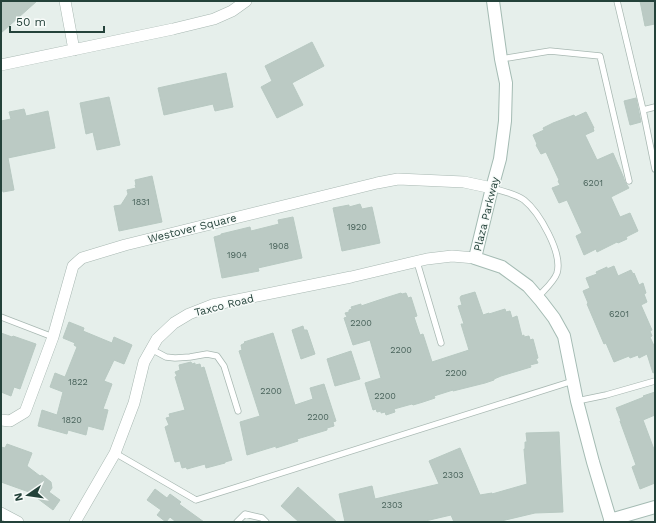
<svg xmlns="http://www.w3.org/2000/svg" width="656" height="523" viewBox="0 0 656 523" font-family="'Work Sans',sans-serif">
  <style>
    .building { fill: #bbcac4; stroke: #b8c9c2 }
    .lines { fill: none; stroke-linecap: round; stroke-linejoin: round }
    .lane-casing { stroke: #a8b8b2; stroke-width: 7 }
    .street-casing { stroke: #a8b8b2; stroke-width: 12 }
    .secondary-casing { stroke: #a4bbb3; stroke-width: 14 }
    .lane { stroke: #fff; stroke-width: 5.5 }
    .street { stroke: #fff; stroke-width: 11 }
    .secondary { stroke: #fff; stroke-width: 12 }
    .labels { text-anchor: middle; stroke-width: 3; stroke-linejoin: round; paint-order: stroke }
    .number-label { font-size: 9px; fill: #4a645c }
    .street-label { font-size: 11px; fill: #24423a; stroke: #f7fbf9 }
  </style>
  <rect width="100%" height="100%" fill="#e6efeb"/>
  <path class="building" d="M 1,1 L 37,1 L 1,33 Z
    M 640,1 L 655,1 L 655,24 L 645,26 Z
    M 312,42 L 324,66 L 292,83 L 303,105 L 277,118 L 261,87 L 272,81 L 265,66 Z
    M 226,73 L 233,107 L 215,111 L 213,104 L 164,115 L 158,88 Z
    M 109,97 L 120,145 L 97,150 L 93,132 L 86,134 L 80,103 Z
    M 636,98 L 641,122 L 630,125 L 624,101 Z
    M 24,109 L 26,116 L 48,111 L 55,148 L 8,158 L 14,190 L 3,192 L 1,183 L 1,121 L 11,119 L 9,112 Z
    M 586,112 L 594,128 L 593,128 L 594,131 L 585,135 L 597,160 L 613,153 L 623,176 L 625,182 L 629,188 L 611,197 L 620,217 L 630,213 L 638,231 L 626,237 L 627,239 L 618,243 L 617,242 L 597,252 L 596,249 L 584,255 L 576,236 L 582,233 L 567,200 L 559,203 L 552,188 L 560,185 L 558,181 L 559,180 L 546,152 L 541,154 L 536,145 L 537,144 L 533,135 L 544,130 L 543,128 L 553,123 L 574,115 L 575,117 Z
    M 152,176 L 162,222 L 119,231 L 114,206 L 121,205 L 128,194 L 127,190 L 136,188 L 135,185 L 136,185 L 135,180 Z
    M 360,204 L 362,209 L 372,207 L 380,243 L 342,251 L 333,208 L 349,205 L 349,207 Z
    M 293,217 L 302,258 L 258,268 L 259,271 L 222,278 L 214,237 L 221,235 L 221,234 L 250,227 L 251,231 L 279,224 L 278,220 Z
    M 614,266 L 618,276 L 631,270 L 633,274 L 634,273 L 639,285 L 643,283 L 646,293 L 644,294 L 647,302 L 641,305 L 652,330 L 650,331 L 652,336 L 650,337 L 655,348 L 655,372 L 653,373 L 647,354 L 639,358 L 638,355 L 630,358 L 629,356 L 614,362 L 606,343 L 604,344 L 587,304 L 588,303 L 583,291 L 590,288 L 586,278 L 597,274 L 596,272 L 607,267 L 607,269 Z
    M 475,292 L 483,315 L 489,313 L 489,314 L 505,309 L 506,312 L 510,311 L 512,318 L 517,316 L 522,336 L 524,335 L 524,337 L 529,336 L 530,340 L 533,339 L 538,358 L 536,359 L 538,363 L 530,365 L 531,367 L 501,376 L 494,379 L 494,380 L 485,383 L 453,391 L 453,390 L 434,396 L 435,398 L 423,402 L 413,405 L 412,404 L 394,409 L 395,412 L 386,415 L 385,412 L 381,413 L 381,411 L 377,412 L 376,409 L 373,410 L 365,383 L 381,378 L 370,340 L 353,345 L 344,318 L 347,317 L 345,313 L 349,312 L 349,310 L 352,309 L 351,307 L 361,304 L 361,306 L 385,298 L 401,293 L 402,294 L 406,293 L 408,298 L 411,297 L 417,316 L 414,317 L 420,335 L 423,334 L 432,362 L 469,350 L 461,324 L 464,324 L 458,306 L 462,305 L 460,298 L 461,296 Z
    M 69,322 L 84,328 L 83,331 L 112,343 L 114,337 L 132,345 L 124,364 L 114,360 L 104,381 L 112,384 L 103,409 L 108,410 L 103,430 L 88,426 L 86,435 L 68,430 L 67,434 L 38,426 L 42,410 L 57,415 L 63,392 L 50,387 L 55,373 L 65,377 L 77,347 L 74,345 L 75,343 L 63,338 Z
    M 303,326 L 304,330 L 307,330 L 315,354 L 301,359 L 292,330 Z
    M 1,333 L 12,337 L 13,336 L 36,344 L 20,389 L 14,387 L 11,396 L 1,392 Z
    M 273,333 L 295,405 L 313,399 L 310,388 L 324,384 L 336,421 L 333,422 L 334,426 L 327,428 L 327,430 L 297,439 L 298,441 L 276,448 L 276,446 L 247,455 L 240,422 L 260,416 L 239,351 L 242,350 L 241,345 L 245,343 L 244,342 Z
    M 351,351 L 360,379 L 335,386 L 327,359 Z
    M 191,362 L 192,364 L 195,363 L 195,365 L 200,364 L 201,368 L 204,367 L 232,460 L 225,462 L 225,463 L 206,468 L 205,464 L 187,469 L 186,467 L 182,468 L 180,461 L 175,462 L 165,427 L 169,425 L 166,418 L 170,417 L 169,414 L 185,410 L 175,377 L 177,376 L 175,372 L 180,370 L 179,365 Z
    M 655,392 L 655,415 L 643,420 L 655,452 L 655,483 L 640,489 L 632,467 L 636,465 L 620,421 L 621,421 L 616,408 L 644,397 L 643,396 Z
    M 559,432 L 563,512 L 535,513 L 497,522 L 454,522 L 451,515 L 421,522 L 345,522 L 339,494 L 372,486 L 375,499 L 439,484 L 429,461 L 460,448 L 480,495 L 492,493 L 492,494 L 527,484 L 524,449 L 525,449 L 525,442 L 527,442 L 526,433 Z
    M 7,444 L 32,453 L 27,466 L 40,476 L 42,475 L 51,482 L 52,488 L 49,492 L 60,500 L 53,510 L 29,492 L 1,482 L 1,447 L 5,448 Z
    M 298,487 L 337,522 L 299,522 L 281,506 Z
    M 155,489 L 167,498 L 170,494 L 181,502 L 179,504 L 204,522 L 176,522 L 170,517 L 166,522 L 157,515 L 161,510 L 147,500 Z"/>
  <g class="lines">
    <g class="lane-casing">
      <path id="lane" d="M 617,1 L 643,110 L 655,169
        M 501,59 L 550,51 L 600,56 L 629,181
        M 643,110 L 655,107
        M 492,188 C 502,191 516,194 524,200 C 539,212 563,253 557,273 C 554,282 544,290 538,297
        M 417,262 L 441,343
        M 1,317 L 53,337
        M 151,349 L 166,357 L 175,358 L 190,357 L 207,354 L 217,356 L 224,366 L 238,411
        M 577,401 L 606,395 L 655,381
        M 115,453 L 196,500 L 573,381
        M 237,522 L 245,514 L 262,518 L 266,522"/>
    </g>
    <g class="street-casing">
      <path id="street" d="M 65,1 L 74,50
        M 1,65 L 173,29 L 214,19 L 232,11 L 246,1
        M 1,420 L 10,421 L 25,412 L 53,337 L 73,266 L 82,258 L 125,245 L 377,183 L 398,179 L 464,182 L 492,188
        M 1,513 L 18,522
        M 75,522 L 115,453 L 134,403 L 144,362 L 157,339 L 174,323 L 189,314 L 212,305 L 351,277 L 427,259 L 452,256 L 475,258"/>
    </g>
    <g class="secondary-casing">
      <path id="secondary" d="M 493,1 L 501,59 L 506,83 L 505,121 L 500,159 L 492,188 L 475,258 L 502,267 L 528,286 L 541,301 L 554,318 L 564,336 L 577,401 L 593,462 L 611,522
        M 610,520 L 655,507"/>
    </g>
    <use href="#lane" class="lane"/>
    <use href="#street" class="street"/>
    <use href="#secondary" class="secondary"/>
  </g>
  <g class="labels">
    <g class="number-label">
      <text x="593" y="186">6201</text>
      <text x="141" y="205">1831</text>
      <text x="357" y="230">1920</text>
      <text x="279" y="249">1908</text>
      <text x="237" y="258">1904</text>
      <text x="619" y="317">6201</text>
      <text x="361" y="326">2200</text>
      <text x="401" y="353">2200</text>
      <text x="456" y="376">2200</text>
      <text x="78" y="385">1822</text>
      <text x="271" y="394">2200</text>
      <text x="385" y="399">2200</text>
      <text x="318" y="420">2200</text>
      <text x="72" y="423">1820</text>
      <text x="453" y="478">2303</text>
      <text x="392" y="508">2303</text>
    </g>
    <g class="street-label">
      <text transform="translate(486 214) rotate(-76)" y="4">Plaza Parkway</text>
      <text transform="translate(192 228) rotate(-14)" y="4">Westover Square</text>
      <text transform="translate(224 305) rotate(-14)" y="4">Taxco Road</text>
    </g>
  </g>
  <rect width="656" height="523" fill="none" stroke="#24423a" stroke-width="4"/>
  <g transform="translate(28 495) rotate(257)" stroke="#f7fbf9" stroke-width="3" paint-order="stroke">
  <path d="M0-3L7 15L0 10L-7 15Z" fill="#24423a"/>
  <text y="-6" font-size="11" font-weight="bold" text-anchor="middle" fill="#24423a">N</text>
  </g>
  <path d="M10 26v6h94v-6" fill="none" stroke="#24423a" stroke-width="2"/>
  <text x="16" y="26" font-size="12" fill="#24423a" stroke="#f7fbf9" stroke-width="3" paint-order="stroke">50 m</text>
</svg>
